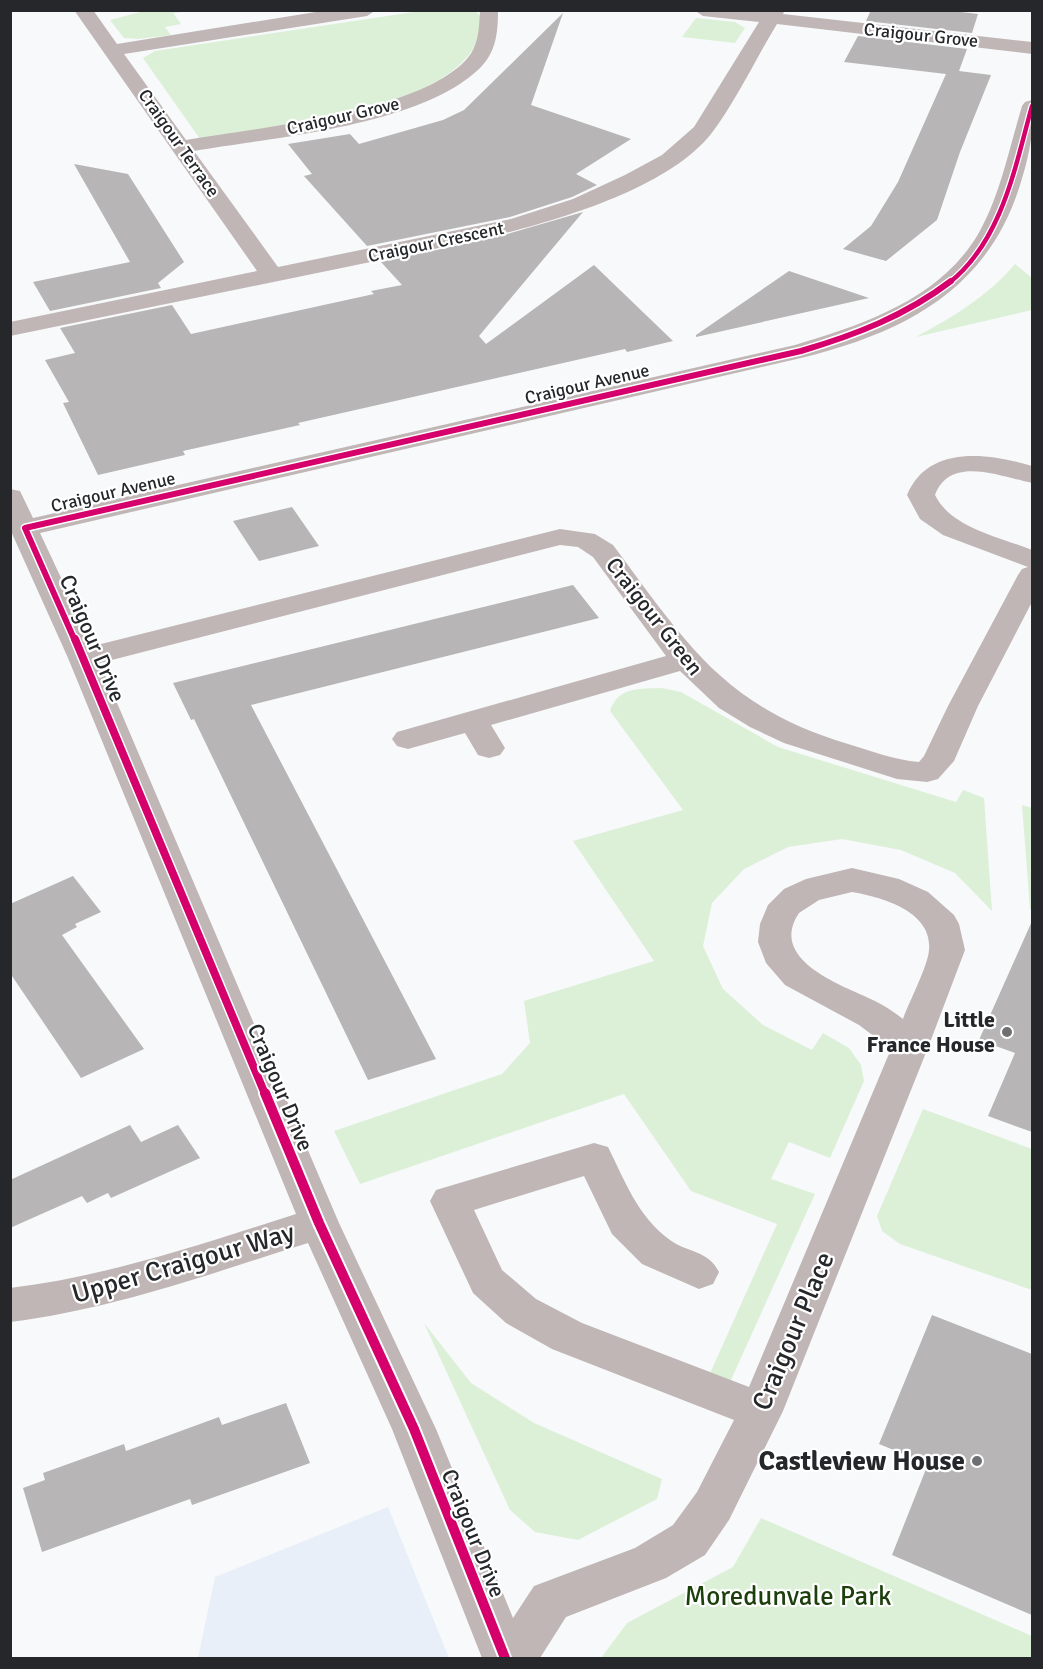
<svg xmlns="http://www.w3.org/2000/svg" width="1043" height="1669" viewBox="0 0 1043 1669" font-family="Signika,sans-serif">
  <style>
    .built { fill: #e9eff9 }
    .green { fill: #dcf0d7 }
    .building { fill: #b7b5b6 }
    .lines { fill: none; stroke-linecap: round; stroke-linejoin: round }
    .minor { fill: #c0b6b5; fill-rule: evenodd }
    .cycleway-far3-casing { stroke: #fff; stroke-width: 7 }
    .cycleway-far2-casing { stroke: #fff; stroke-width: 9 }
    .cycleway-far1-casing { stroke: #fff; stroke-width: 11 }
    .cycleway-casing { stroke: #fff; stroke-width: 14 }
    .cycleway-far3 { stroke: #d6006c; stroke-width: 4.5 }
    .cycleway-far2 { stroke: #d6006c; stroke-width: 6 }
    .cycleway-far1 { stroke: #d6006c; stroke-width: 8 }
    .cycleway { stroke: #d6006c; stroke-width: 10 }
    .poi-dot { fill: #6e7074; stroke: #fff; stroke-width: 2 }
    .labels { text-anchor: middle; stroke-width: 4.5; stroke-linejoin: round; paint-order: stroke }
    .far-street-label { font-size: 18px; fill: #25272b; stroke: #fff }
    .street-label { font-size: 22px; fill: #25272b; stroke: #fff }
    .poi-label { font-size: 22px; font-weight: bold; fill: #25272b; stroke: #fff; text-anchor: end }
    .near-street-label { font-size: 27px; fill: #25272b; stroke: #fff }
    .near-poi-label { font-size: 27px; font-weight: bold; fill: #25272b; stroke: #fff; text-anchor: end }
    .near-park-label { font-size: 27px; fill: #1c3f0c; stroke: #fff }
  </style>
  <rect width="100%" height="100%" fill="#f7f9fb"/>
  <path class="built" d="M 388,1507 L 449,1658 L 198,1658 L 215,1577 Z"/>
  <path class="green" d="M 148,10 L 191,10 L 191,11 L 173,13 L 181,24 L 165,27 L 171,35 L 139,39 L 124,38 L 110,20 Z
    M 427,10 L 475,11 C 485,19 482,28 478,39 C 449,112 269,127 200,139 L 143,58 L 155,51 Z
    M 696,18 L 735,22 L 745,28 L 735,43 L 682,37 Z
    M 1015,264 L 1032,278 L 1032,310 L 916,337 C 954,316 987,297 1015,264 Z
    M 662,688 L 681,692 L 778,747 L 956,802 L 963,790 L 984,798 L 992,911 L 955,873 L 901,850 L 842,839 L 788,847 L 744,869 L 712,903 L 703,946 L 723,989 L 763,1025 L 812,1050 L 823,1033 L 849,1048 L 861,1065 L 864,1081 L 830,1158 L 789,1142 L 771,1179 L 815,1194 L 731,1380 L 719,1382 L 707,1380 L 777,1224 L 691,1191 L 624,1094 L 360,1184 L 334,1131 L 502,1074 L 530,1043 L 524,1001 L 654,961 L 573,841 L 683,810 L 610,711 C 618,686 641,689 662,688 Z
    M 1022,805 L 1032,808 L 1032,910 L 1030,909 Z
    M 923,1109 L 1032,1149 L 1032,1290 L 900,1244 L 882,1231 L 877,1216 Z
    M 424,1323 L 471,1383 L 534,1423 L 662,1479 L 657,1499 L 578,1540 L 535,1532 L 510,1510 Z
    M 761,1518 L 1032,1636 L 1032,1658 L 601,1658 L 627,1623 L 733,1567 Z"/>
  <path class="building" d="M 871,10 L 944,10 L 978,14 L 972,33 L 866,21 Z
    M 563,13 L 531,105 L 631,139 L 576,174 L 597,185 L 572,197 L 510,217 L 367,246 L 304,176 L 312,174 L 288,144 L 350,134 L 359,144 L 443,120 L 464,110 Z
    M 858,36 L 967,49 L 959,71 L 991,75 L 960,152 L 937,220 L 886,261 L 843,249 L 871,226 L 898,182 L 946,74 L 844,62 Z
    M 74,164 L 128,174 L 184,262 L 158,283 L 161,288 L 50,311 L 33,282 L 130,262 Z
    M 583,212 L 479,336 L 486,344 L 594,265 L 673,341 L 627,352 L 625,349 L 298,423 L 300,425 L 183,451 L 185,455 L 98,475 L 63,403 L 69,402 L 45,360 L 75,353 L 60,328 L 172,305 L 191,334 L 374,294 L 371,291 L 402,285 L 381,262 L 497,237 Z
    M 789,271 L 869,298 L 696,337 L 696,335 Z
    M 292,507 L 319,546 L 259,561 L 233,521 Z
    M 573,585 L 599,618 L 251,705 L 436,1059 L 368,1080 L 194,719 L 191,720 L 173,683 Z
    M 73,876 L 101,912 L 75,924 L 77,927 L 62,935 L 144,1049 L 81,1078 L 10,973 L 10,904 Z
    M 1032,921 L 1032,1132 L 988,1116 L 1015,1053 L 979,1040 Z
    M 130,1125 L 141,1142 L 178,1125 L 200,1158 L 111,1198 L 108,1193 L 87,1203 L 82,1196 L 10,1228 L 10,1180 Z
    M 932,1315 L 1032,1354 L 1032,1615 L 892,1555 L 928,1464 L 879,1444 Z
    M 286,1403 L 310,1463 L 192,1505 L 190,1499 L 42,1552 L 23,1488 L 45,1480 L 43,1473 L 124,1444 L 126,1451 L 219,1417 L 222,1425 Z"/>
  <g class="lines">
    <path class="minor" d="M 74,10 L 93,10 L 117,44 L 328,10 L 376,10 L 367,16 L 124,54 L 186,140 C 259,127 413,114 465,61 C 479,47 479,29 480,10 L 498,10 C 498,33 496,53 479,69 C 419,126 275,137 194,151 L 278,267 L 511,219 L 573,199 L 625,175 L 662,155 L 694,127 L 759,22 L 703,16 L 694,10 L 785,10 L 783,14 L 1032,42 L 1032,54 L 777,24 C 755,60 736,101 711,134 C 664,193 539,226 468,242 L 10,336 L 10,322 L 257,271 Z
      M 1032,100 C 1035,129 1029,157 1020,185 C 987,291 903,333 801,358 L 40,533 L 93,646 L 560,529 L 595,534 L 613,545 C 687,644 723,706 848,744 C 872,751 894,760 919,762 L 924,756 L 948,706 L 1018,575 L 1022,569 L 1028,567 L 943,535 L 920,519 L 907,495 C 928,444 989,453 1032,466 L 1032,483 C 1002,477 950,454 935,495 C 951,528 1000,537 1032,550 L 1032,602 L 978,706 L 954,761 L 938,779 L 927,782 L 897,779 L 784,743 L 750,727 L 719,708 L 680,671 L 491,725 L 505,748 L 500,755 L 489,758 L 478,755 L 465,733 L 408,749 L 397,746 L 392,739 L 397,732 L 666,656 L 593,557 L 578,547 L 560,545 L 100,663 L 339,1223 L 436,1429 L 513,1618 L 534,1586 L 635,1548 L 673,1525 L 697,1492 L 734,1420 L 552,1349 L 506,1323 L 473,1293 L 430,1201 L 436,1190 L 594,1143 L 608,1147 C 625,1181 638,1217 670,1240 C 688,1253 708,1250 719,1272 L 713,1284 L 699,1289 L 642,1264 L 612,1234 L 584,1176 L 474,1210 L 502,1270 L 536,1299 L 582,1323 L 749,1387 L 891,1049 L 859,1025 L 785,985 L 766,963 L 758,942 L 760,924 L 768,905 L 784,889 L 806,879 L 852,868 L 899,879 L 928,892 L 954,915 L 959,924 L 965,950 L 929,1045 L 783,1411 L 729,1520 L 705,1555 L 666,1578 L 566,1617 L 540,1658 L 482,1658 L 392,1429 L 308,1243 C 209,1274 114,1309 10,1322 L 10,1288 C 109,1276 201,1244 296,1214 L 68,658 L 10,529 L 10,489 L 20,491 L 33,518 L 795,345 C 862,325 938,300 977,236 C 1000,197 1009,149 1022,106 L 1025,102 ZM 852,892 C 881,897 933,911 929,950 C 928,966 909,1002 903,1019 C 894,1012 885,1006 875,1001 C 844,986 767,961 799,913 L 819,900 Z"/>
    <g class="cycleway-far3-casing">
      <path id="cycleway-far3" d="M 949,283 C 1002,241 1015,167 1032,106"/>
    </g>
    <g class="cycleway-far2-casing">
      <path id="cycleway-far2" d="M 75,641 L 25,528 L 801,351 C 855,335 905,316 951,281"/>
    </g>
    <g class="cycleway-far1-casing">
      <path id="cycleway-far1" d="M 75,639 L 265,1094"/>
    </g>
    <g class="cycleway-casing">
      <path id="cycleway" d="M 265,1093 L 319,1223 L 414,1429 L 505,1658"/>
    </g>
    <use href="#cycleway-far3" class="cycleway-far3"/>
    <use href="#cycleway-far2" class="cycleway-far2"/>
    <use href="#cycleway-far1" class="cycleway-far1"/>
    <use href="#cycleway" class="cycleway"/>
  </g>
  <g class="poi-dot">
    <circle cx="1007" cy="1032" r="6"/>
    <circle cx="977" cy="1461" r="6"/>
  </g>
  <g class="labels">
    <g class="far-street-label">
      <text transform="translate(921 35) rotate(6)" y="6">Craigour Grove</text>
      <text transform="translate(343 116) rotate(-13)" y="6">Craigour Grove</text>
      <text transform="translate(179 143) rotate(55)" y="6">Craigour Terrace</text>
      <text transform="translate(436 242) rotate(-12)" y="6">Craigour Crescent</text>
      <text transform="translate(587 384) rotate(-13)" y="6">Craigour Avenue</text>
      <text transform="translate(113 492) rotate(-13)" y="6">Craigour Avenue</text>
    </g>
    <g class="street-label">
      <text transform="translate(655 616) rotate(52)" y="8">Craigour Green</text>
      <text transform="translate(93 638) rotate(67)" y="8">Craigour Drive</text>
      <text transform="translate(281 1087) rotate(67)" y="8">Craigour Drive</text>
      <text transform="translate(474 1533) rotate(68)" y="8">Craigour Drive</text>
    </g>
    <g class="poi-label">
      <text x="995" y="1027">Little<tspan x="995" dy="25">France House</tspan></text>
    </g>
    <g class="near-street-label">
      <text transform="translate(183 1263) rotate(-16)" y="9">Upper Craigour Way</text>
      <text transform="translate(793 1331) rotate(-67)" y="9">Craigour Place</text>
    </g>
    <g class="near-poi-label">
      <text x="965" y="1470">Castleview House</text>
    </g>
    <g class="near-park-label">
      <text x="788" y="1605">Moredunvale Park</text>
    </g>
  </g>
  <rect width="1043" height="1669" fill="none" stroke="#25272b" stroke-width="24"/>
</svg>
